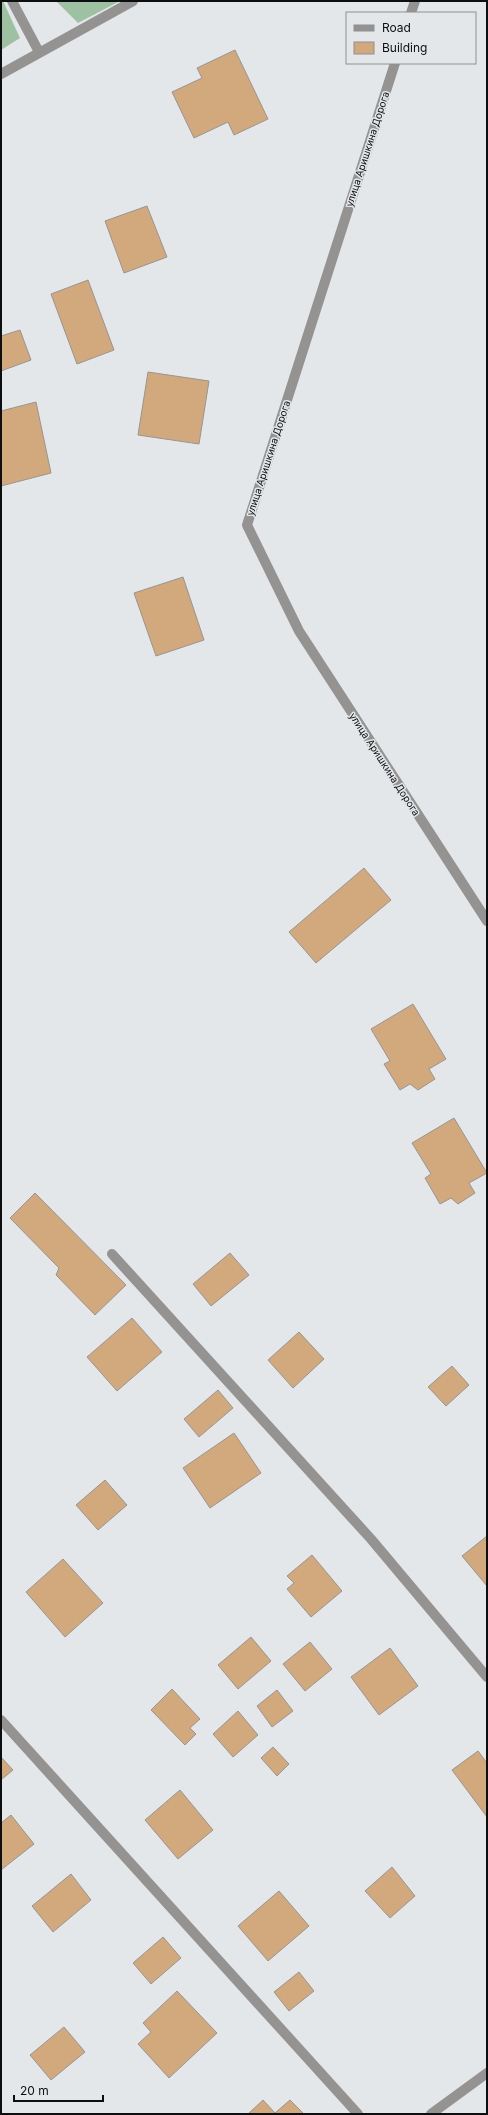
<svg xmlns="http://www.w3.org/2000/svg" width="488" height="2115" viewBox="0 0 488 2115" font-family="Inter,sans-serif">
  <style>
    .green { fill: #9ec2a1 }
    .building { fill: #d2a87d; stroke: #989592 }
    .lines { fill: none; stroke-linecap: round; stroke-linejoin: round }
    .minor { stroke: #949391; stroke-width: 10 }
    .labels { text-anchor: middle; stroke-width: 3; stroke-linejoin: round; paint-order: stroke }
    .street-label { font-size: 10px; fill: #0d0e0f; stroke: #e4e7ea }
  </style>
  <rect width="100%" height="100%" fill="#e4e7ea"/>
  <path class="green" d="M 1,1 L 3,1 L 20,38 L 1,50 Z
    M 56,1 L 120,1 L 78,23 Z"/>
  <path class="building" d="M 235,50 L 268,119 L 234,135 L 228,122 L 194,138 L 172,92 L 202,78 L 197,68 Z
    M 147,206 L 167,257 L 124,273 L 105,221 Z
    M 88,280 L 114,350 L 77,364 L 51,294 Z
    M 20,330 L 31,360 L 1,371 L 1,336 Z
    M 148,372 L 209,381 L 199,444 L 138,435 Z
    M 36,402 L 51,473 L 1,486 L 1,411 Z
    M 183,577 L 204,640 L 156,656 L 134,593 Z
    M 364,868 L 391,900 L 316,963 L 289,932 Z
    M 413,1004 L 446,1059 L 429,1069 L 435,1079 L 418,1090 L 410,1084 L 400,1090 L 384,1064 L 390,1061 L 371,1029 Z
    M 454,1118 L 487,1173 L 469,1183 L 475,1193 L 458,1204 L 451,1198 L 440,1204 L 425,1178 L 431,1174 L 412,1143 Z
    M 35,1193 L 126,1285 L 95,1315 L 56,1275 L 59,1268 L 10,1218 Z
    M 230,1253 L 249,1275 L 211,1306 L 193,1284 Z
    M 132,1318 L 162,1352 L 117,1391 L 87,1357 Z
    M 299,1332 L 324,1359 L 293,1388 L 268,1360 Z
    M 452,1366 L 469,1385 L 446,1406 L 428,1387 Z
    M 218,1390 L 233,1408 L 199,1437 L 184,1419 Z
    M 234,1433 L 261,1473 L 210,1508 L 183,1468 Z
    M 105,1480 L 127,1505 L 98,1530 L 76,1505 Z
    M 487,1536 L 487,1586 L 462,1556 Z
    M 312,1555 L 342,1591 L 311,1617 L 287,1589 L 294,1583 L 287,1576 Z
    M 63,1559 L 103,1603 L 65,1637 L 26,1592 Z
    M 251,1637 L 271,1661 L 238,1689 L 218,1665 Z
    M 310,1642 L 332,1669 L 305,1691 L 283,1664 Z
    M 390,1648 L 418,1686 L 379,1715 L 351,1677 Z
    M 172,1689 L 200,1719 L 190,1728 L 196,1734 L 185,1745 L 151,1710 Z
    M 277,1690 L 293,1711 L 272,1727 L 257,1706 Z
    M 238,1711 L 258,1735 L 233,1757 L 213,1734 Z
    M 273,1747 L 289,1764 L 277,1776 L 261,1758 Z
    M 478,1751 L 487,1763 L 487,1817 L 452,1770 Z
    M 1,1757 L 13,1770 L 2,1779 L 1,1778 Z
    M 180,1790 L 213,1830 L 178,1859 L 145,1820 Z
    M 11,1815 L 34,1844 L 1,1870 L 1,1823 Z
    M 392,1867 L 415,1896 L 390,1918 L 365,1891 Z
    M 71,1874 L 91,1900 L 53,1932 L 32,1906 Z
    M 279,1891 L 309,1926 L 268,1961 L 238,1926 Z
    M 163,1937 L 181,1958 L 151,1984 L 133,1963 Z
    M 299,1972 L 314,1991 L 289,2011 L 274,1992 Z
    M 177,1991 L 217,2033 L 169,2078 L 138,2044 L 151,2032 L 143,2023 Z
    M 64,2027 L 85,2052 L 51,2080 L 30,2055 Z
    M 263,2100 L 275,2113 L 290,2100 L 304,2114 L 248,2114 Z"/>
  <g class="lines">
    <path class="minor" d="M 12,1 L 39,52
      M 411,13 L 415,1
      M 395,63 L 247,525 L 299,631 L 487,921
      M 1,74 L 133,1
      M 112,1254 L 371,1539 L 487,1677
      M 1,1720 L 358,2114
      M 431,2114 L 487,2073"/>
  </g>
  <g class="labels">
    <g class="street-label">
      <text transform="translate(367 149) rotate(-72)" y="4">улица Аришкина Дорога</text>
      <text transform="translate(268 458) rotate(-72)" y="4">улица Аришкина Дорога</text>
      <text transform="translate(385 764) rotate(57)" y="4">улица Аришкина Дорога</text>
    </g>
  </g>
  <rect width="488" height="2115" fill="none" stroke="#0d0e0f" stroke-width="4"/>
  <rect x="346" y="12" width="130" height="52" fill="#e4e7ea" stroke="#8e9092"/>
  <rect x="354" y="25" width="20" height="6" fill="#949391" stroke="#8e9092"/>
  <text x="382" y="32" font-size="12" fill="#0d0e0f">Road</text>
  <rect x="354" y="42" width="20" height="12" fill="#d2a87d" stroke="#8e9092"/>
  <text x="382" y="52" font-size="12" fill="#0d0e0f">Building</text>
  <path d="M14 2095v6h89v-6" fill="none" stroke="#0d0e0f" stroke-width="2"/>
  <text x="20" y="2095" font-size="12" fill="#0d0e0f" stroke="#e4e7ea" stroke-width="3" paint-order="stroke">20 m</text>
</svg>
